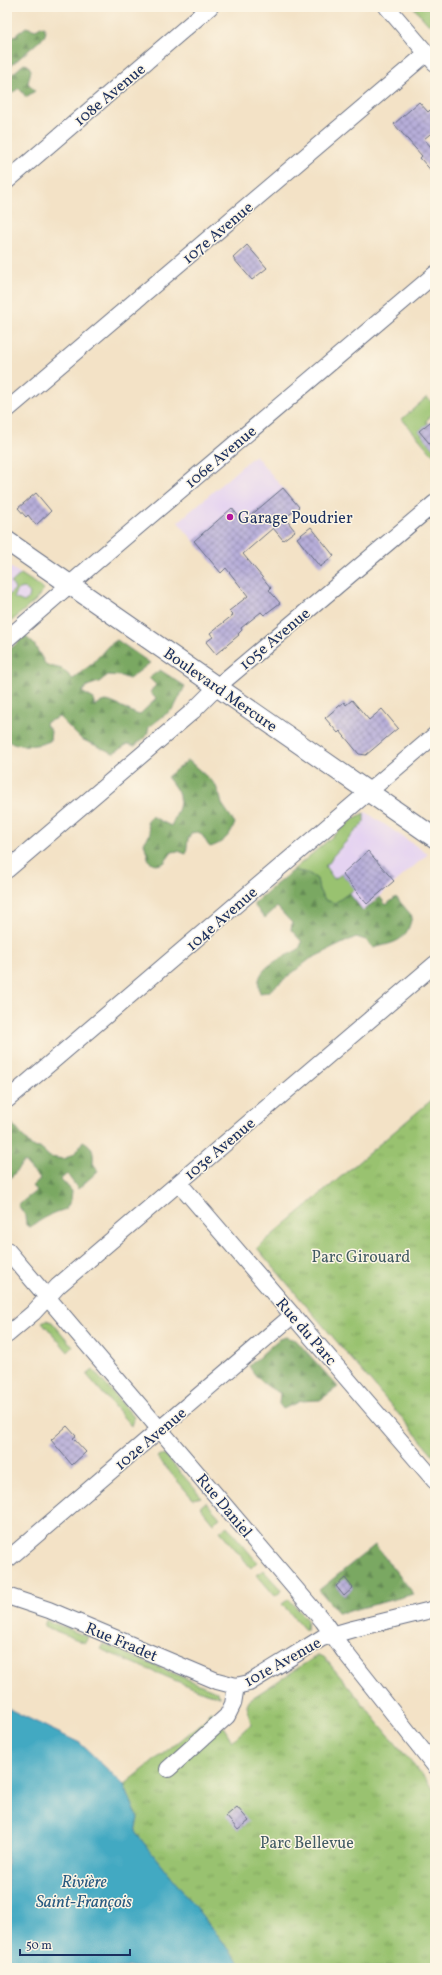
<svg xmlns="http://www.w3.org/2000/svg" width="442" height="1975" viewBox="0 0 442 1975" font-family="Vollkorn,serif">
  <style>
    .built { fill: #e5d3f1 }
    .green { fill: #99c26f; stroke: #5a7866; fill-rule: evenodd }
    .forest { fill: url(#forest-firs); stroke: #4a6c60; fill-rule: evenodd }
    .park { fill: url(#park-tufts); stroke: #5a7866 }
    .water { fill: #42a9c2; stroke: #2e6c90 }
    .building { fill: url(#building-cross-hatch) }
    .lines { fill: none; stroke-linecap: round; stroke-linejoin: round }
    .minor-casing { stroke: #676e82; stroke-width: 18 }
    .tertiary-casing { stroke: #676e82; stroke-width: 21 }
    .minor { stroke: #fff; stroke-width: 16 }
    .tertiary { stroke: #fff; stroke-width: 19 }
    .poi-dot { fill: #b5179e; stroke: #fcf5e5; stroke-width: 1.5 }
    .labels { text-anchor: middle; stroke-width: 3; stroke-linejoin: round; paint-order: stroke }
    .street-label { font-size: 16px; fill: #1b2f5e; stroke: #fcf5e5 }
    .poi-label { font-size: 16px; fill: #1b2f5e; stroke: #fcf5e5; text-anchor: start }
    .park-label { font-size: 16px; fill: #415b63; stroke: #fcf5e5 }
    .water-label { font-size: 17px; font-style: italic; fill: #295a81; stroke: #fcf5e5 }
  </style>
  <defs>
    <pattern id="forest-firs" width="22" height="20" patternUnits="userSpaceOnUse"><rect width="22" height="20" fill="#7aa862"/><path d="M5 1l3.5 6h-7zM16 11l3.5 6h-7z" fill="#638954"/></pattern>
    <pattern id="park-tufts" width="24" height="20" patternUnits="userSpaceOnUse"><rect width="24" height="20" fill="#99c26f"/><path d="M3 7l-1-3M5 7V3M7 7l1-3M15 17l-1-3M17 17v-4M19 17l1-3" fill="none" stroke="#7c9e5e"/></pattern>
    <pattern id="building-cross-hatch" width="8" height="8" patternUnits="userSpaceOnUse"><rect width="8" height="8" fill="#b7aed9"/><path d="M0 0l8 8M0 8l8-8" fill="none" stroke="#948eb3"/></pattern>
  </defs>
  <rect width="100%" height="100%" fill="#fcf5e5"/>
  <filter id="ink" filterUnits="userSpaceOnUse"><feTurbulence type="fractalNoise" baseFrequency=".025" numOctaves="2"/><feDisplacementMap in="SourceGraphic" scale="8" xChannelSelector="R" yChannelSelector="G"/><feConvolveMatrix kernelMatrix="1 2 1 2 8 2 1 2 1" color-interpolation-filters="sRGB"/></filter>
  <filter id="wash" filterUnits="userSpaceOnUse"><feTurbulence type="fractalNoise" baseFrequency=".012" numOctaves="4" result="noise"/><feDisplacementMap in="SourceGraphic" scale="16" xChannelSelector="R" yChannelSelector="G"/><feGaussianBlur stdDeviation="0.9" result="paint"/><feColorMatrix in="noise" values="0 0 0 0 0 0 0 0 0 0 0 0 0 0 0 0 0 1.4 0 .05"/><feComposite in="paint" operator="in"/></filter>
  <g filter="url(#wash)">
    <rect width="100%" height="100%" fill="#f3e2c6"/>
    <path class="built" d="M 255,455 L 299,507 L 221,573 L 178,522 Z
      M 7,565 L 44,589 L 35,601 L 7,625 Z
      M 366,812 L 428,854 L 339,931 L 293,870 L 353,819 Z"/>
    <path class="green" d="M 413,7 L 435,7 L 435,20 L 429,25 Z
      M 427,397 L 435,406 L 435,418 L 433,419 L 431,416 L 426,421 L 428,424 L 419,431 L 435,450 L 432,454 L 402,419 Z
      M 21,574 L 44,589 L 35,601 L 7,625 L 7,597 L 15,589 L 11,583 ZM 24,588 L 30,593 L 29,598 L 24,602 L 14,598 C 14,592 18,589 24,588 Z
      M 364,813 L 364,822 L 332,857 L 330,862 L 325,866 L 334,879 L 342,874 L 355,889 L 335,903 L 325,900 L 319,890 L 317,879 L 308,873 L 293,870 L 353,819 Z
      M 46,1320 L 52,1322 L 73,1347 L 68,1352 L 42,1322 Z
      M 93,1370 L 134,1417 L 131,1426 L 87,1375 Z
      M 159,1455 L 166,1456 L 202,1497 L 193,1499 L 157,1457 Z
      M 206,1502 L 220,1518 L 213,1523 L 200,1507 Z
      M 227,1526 L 257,1562 L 251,1568 L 220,1531 Z
      M 263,1570 L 282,1591 L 275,1596 L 257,1575 Z
      M 289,1599 L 307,1620 L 306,1631 L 282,1604 Z
      M 46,1620 L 88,1637 L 85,1643 L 44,1626 Z
      M 103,1644 L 216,1691 L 221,1697 L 203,1692 L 100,1649 Z"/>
    <path class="forest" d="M 40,26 L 44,27 L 46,32 L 44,37 L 7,69 L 9,40 L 26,27 L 36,30 Z
      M 24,64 L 28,65 L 31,70 L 28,83 L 35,91 L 26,97 L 19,88 L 7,97 L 7,71 L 11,75 Z
      M 25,636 L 34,644 L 46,665 L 62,669 L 73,679 L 93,663 L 108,646 L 117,640 L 150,663 L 129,679 L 121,676 L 108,675 L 99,682 L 87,686 L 82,692 L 94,699 L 94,706 C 97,704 102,702 106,701 C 112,701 131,712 139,715 L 156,699 L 150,692 L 156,685 L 149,678 L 160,670 L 185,686 L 174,708 L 149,727 L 147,735 L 135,746 L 128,744 L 113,753 L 81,739 L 59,717 L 45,723 L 51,731 L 50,741 C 36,747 21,747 7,741 L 7,652 Z
      M 188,760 L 215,784 L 220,796 L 222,804 L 235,823 C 231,835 222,844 210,847 C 205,842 204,835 198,832 L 191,833 L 188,839 L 186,854 L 178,851 L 172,852 L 164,863 L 157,865 L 149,861 L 144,843 L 150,834 L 147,822 L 151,816 L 171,826 C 183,801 184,798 167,777 Z
      M 293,870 L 308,873 L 317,879 L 319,890 L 325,900 L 335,903 L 349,893 L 363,911 L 380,897 L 386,905 L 396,897 L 412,916 C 407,942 396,942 373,948 L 366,940 L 356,937 L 310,959 L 268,992 L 260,993 C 259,989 258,983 259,980 C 262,964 287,956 299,949 L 302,942 L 291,930 L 292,923 L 277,907 L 265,918 L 253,904 Z
      M 9,1120 L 32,1147 L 40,1148 L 50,1157 L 64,1159 L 74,1154 L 83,1141 C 93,1146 94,1153 93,1163 L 98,1171 L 78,1189 L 67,1174 L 61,1179 L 72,1191 L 71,1200 L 66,1209 L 51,1214 L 30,1227 L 26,1225 L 25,1215 L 18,1205 L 36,1191 L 32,1186 L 40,1179 L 24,1162 L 7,1182 L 7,1122 Z
      M 286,1337 L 296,1340 L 338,1387 L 320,1400 L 300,1401 L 283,1409 L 279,1404 L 280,1393 C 265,1386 257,1379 249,1366 L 279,1339 Z
      M 375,1545 L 414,1594 L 346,1612 L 338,1612 L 319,1590 ZM 345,1579 L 353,1588 L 344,1596 L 336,1586 Z"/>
    <path class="park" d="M 435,1097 L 435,1457 L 257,1248 Z
      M 318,1655 L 324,1657 L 435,1791 L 435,1968 L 244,1968 L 135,1832 L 138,1818 L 124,1785 L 206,1719 L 210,1711 L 215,1713 L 232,1741 L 251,1724 L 247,1706 L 249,1700 Z"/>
    <path class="water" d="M 7,1708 L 80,1743 L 124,1785 L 138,1818 L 135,1832 L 244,1968 L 7,1968 Z"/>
    <g id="blocks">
      <path class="building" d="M 419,102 L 428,112 L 430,110 L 435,116 L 435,130 L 424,139 L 432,148 L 435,145 L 435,175 L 420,158 L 422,156 L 394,124 Z
        M 247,245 L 267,268 L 252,280 L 233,258 Z
        M 435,418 L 435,450 L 419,431 Z
        M 283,488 L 299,507 L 285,518 L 295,531 L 283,540 L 273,528 L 243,554 L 271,588 L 269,590 L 280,603 L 264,615 L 261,612 L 241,628 L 242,630 L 238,634 L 239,635 L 216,654 L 206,642 L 213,637 L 210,633 L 233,615 L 229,611 L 248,596 L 226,568 L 221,573 L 194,541 L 232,508 L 243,522 Z
        M 36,493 L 51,511 L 36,525 L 28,515 L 26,517 L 18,508 Z
        M 311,527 L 334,556 L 320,567 L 297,538 Z
        M 352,700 L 369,720 L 382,709 L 398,728 L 366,755 L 359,754 L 340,731 L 338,733 L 325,718 L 344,702 L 346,705 Z
        M 368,851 L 394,881 L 367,904 L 342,874 Z
        M 67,1426 L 76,1436 L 73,1438 L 86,1452 L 72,1465 L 51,1440 Z
        M 345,1578 L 353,1588 L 344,1596 L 336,1586 Z
        M 237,1807 L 249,1821 L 238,1830 L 226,1816 Z"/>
    </g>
  </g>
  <g filter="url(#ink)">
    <use href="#blocks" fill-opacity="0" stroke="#676e82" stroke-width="1"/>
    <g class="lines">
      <g class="minor-casing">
        <path id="minor" d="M 387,7 L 435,63
          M 7,181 L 210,7
          M 7,410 L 427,53
          M 7,639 L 98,560 L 435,274
          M 7,870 L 193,711 L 218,686 L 435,503
          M 7,1100 L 435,735
          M 179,1183 L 435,1481
          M 7,1250 L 323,1621 L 344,1651 L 435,1766
          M 7,1335 L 33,1313 L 58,1286 L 435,964
          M 7,1560 L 293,1315
          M 7,1596 L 49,1610 L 217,1681 L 236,1686 L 249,1683 L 322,1638 L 353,1629 L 435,1609
          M 168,1769 L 227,1716 L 233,1704 L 236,1686"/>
      </g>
      <g class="tertiary-casing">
        <path id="tertiary" d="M 7,541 L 435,838"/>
      </g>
      <use href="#minor" class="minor"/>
      <use href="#tertiary" class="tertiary"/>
    </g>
  </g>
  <circle class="poi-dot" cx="230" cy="517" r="4"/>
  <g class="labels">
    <g class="street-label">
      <text transform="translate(109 94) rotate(-40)" y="6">108e Avenue</text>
      <text transform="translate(217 232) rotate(-40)" y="6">107e Avenue</text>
      <text transform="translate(220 456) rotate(-40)" y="6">106e Avenue</text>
      <text transform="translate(274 638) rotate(-40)" y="6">105e Avenue</text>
      <text transform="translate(221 689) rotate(35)" y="6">Boulevard Mercure</text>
      <text transform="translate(221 918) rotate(-41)" y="6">104e Avenue</text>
      <text transform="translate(219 1148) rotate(-40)" y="6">103e Avenue</text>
      <text transform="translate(307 1331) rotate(49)" y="6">Rue du Parc</text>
      <text transform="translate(150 1438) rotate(-40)" y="6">102e Avenue</text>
      <text transform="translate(225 1505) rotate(50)" y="6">Rue Daniel</text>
      <text transform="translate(122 1641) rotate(23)" y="6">Rue Fradet</text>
      <text transform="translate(282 1661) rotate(-29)" y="6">101e Avenue</text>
    </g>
    <g class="poi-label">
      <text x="238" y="523">Garage Poudrier</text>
    </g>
    <g class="park-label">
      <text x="361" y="1262">Parc Girouard</text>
      <text x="307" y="1848">Parc Bellevue</text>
    </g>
    <g class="water-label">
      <text x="84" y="1887">Rivière<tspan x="84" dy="20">Saint-François</tspan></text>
    </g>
  </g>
  <rect width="442" height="1975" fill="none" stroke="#fcf5e5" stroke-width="24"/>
  <path d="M20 1949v6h110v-6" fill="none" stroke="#1b2f5e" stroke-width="2"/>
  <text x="26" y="1949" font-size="12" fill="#1b2f5e" stroke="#fcf5e5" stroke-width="3" paint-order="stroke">50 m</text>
</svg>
